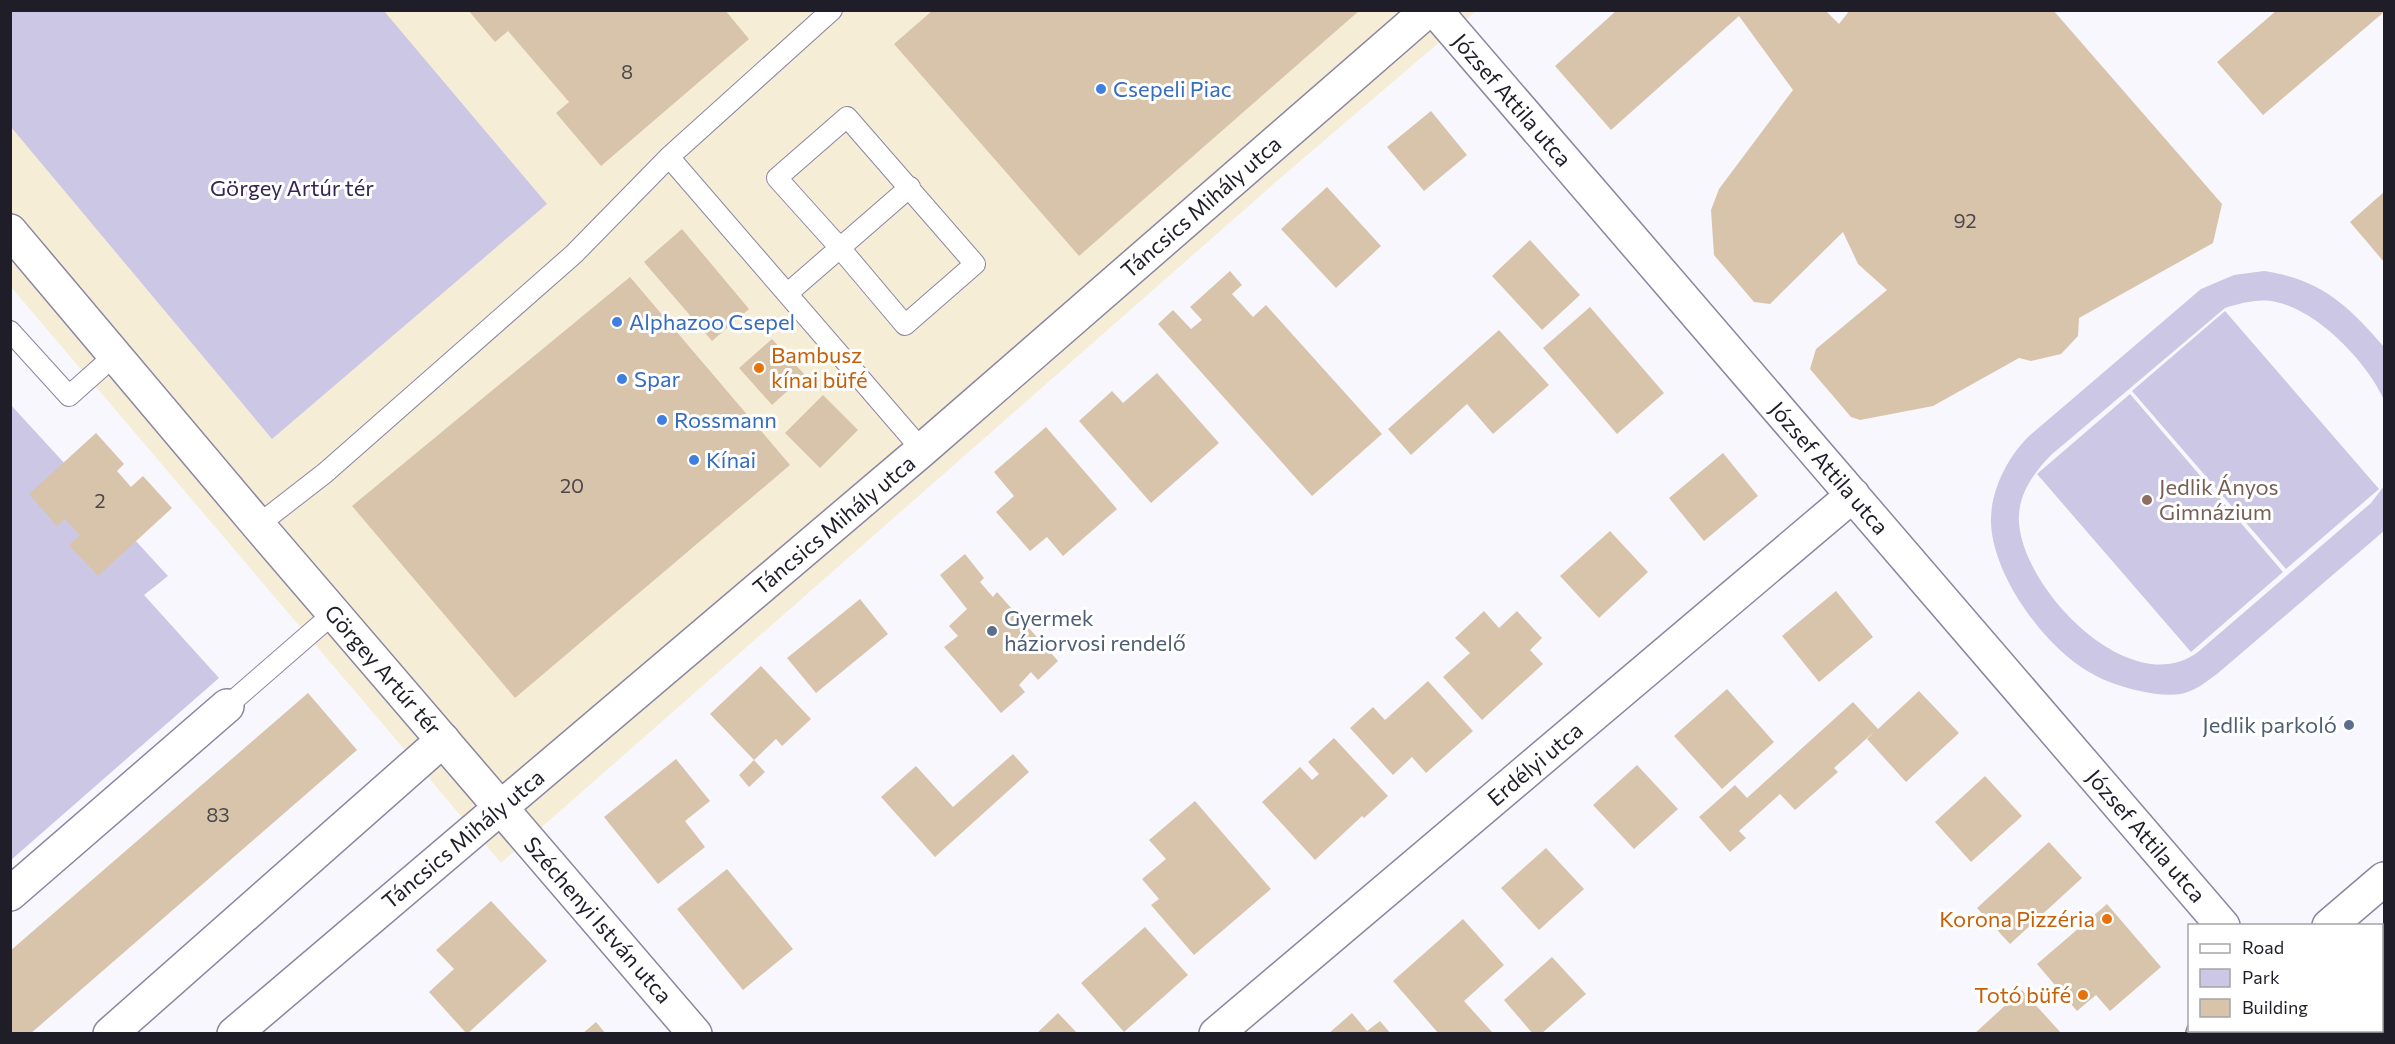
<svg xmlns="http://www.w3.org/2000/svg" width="2395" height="1044" viewBox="0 0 2395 1044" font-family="Commissioner,sans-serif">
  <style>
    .commercial { fill: #f6edd7 }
    .green { fill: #ccc7e4 }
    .building { fill: #d8c4ab }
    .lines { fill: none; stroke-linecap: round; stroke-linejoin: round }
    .service-casing { stroke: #8b85a1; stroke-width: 22 }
    .minor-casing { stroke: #8b85a1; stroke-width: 36 }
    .tertiary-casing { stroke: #8b85a1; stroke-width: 36 }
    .service { stroke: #fff; stroke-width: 20 }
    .minor { stroke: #fff; stroke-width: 33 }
    .tertiary { stroke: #fff; stroke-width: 33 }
    .shop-dot { fill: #3f7fe0; stroke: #fff; stroke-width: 2 }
    .food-dot { fill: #e8710a; stroke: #fff; stroke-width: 2 }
    .education-dot { fill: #8d6e63; stroke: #fff; stroke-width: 2 }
    .service-dot { fill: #5c6f8a; stroke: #fff; stroke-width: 2 }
    .labels { text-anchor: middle; stroke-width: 6; stroke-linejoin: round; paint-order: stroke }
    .number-label { font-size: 20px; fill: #4d4749 }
    .shop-label { font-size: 22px; fill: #366cbe; stroke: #fff; text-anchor: start }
    .street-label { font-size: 22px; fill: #1f1d28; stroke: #fff }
    .park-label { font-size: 22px; fill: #332653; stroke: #fff }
    .food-label { font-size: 22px; fill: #c56008; stroke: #fff; text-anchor: end }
    .education-label { font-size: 22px; fill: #785e54; stroke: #fff; text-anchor: start }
    .service-label { font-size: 22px; fill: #4e5e75; stroke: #fff; text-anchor: start }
  </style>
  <rect width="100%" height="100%" fill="#f8f7fd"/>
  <path class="commercial" d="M 10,11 L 1476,11 L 1285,174 L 501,863 L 11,287 Z"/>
  <path class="green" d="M 10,11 L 384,11 L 547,204 L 272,439 L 11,127 Z
    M 2264,271 C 2320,279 2348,305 2384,347 L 2384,400 C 2367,362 2318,311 2276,302 C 2259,298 2241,303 2225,308 L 2051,455 C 2035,472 2021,490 2019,514 C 2014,581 2129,704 2198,652 L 2371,503 L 2384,486 L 2384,531 L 2217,674 C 2206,682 2195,691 2181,694 C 2168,696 2153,694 2140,691 C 2122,687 2106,682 2089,672 C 2044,646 1993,576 1991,523 C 1990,493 2006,459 2028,437 L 2201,289 L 2234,275 Z
    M 2225,311 L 2379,489 L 2286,569 L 2132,391 Z
    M 2130,394 L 2283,572 L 2191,652 L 2037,474 Z
    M 10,404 L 168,576 L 144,595 L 219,678 L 11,860 Z"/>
  <path class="building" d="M 468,10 L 725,10 L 749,39 L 601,166 L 556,113 L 569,102 L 508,31 L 495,42 Z
    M 933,10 L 1360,10 L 1079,256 L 894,44 Z
    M 1617,10 L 1825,10 L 1839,24 L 1850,10 L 2053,10 L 2222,204 L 2213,243 L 2079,318 L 2078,336 L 2061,354 L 2031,361 L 2019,358 L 1933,406 L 1860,420 L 1851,417 L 1810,369 L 1816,349 L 1887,290 L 1858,264 L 1843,232 L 1770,304 L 1754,302 L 1714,255 L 1711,210 L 1719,189 L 1793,90 L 1739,16 L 1611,130 L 1555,66 Z
    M 2277,10 L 2384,10 L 2384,12 L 2263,115 L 2217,62 Z
    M 1431,111 L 1467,155 L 1424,191 L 1387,147 Z
    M 1327,187 L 1381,246 L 1336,288 L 1281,229 Z
    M 2384,192 L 2384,262 L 2350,222 Z
    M 682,229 L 749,309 L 712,341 L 644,262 Z
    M 1530,240 L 1580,295 L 1542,330 L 1492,276 Z
    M 1230,271 L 1242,285 L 1232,294 L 1253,317 L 1266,305 L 1382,434 L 1312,496 L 1158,324 L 1173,310 L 1191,329 L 1202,320 L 1190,307 Z
    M 630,277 L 790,465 L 515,698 L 352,506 Z
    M 1590,307 L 1664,393 L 1617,434 L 1543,348 Z
    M 1499,330 L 1549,385 L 1493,434 L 1467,404 L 1411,455 L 1388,429 Z
    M 772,339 L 805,375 L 772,405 L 739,368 Z
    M 1157,373 L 1219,443 L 1151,503 L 1079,421 L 1112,391 L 1123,403 Z
    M 823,395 L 858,430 L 820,468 L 785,433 Z
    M 1046,427 L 1117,509 L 1063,556 L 1047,537 L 1030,551 L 996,512 L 1014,496 L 994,472 Z
    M 96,433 L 124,464 L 117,471 L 131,487 L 143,476 L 172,508 L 98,576 L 69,545 L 80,535 L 65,519 L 57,526 L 29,494 Z
    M 1723,453 L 1758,496 L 1704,541 L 1669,498 Z
    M 1610,531 L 1648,572 L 1599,618 L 1560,576 Z
    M 965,554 L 984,578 L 980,582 L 993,597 L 997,592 L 1058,661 L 1038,680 L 1031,672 L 1019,685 L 1025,692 L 1001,713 L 944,647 L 958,636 L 949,626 L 967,609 L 940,575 Z
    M 1836,591 L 1873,637 L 1819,682 L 1782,636 Z
    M 860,599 L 888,634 L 816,693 L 787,658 Z
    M 1484,611 L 1499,628 L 1517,611 L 1542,638 L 1530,650 L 1543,664 L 1482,720 L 1443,677 L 1470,653 L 1455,638 Z
    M 761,666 L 811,719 L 782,746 L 776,739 L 754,760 L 710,714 Z
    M 1428,681 L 1473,731 L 1426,773 L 1412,757 L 1393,775 L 1350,728 L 1373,707 L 1385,720 Z
    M 1727,689 L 1774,742 L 1722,789 L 1674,736 Z
    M 1919,691 L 1959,733 L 1906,782 L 1867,739 L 1875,731 L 1834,768 L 1838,772 L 1795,810 L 1780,794 L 1739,831 L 1746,838 L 1730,852 L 1699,817 L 1735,785 L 1747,798 L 1853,702 L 1878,729 Z
    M 308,693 L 357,750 L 30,1034 L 10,1034 L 10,951 Z
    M 1334,738 L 1388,796 L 1364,818 L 1362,816 L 1315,860 L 1262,802 L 1300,767 L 1312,780 L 1319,774 L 1308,762 Z
    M 1013,754 L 1029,772 L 935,857 L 881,797 L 916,766 L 953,807 Z
    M 676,759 L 710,801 L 685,821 L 705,847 L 658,884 L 604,817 Z
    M 754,760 L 765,772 L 749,787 L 739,775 Z
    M 1637,765 L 1678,809 L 1634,849 L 1593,805 Z
    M 1985,776 L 2022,816 L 1971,862 L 1935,822 Z
    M 1195,801 L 1271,889 L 1194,955 L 1151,905 L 1159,899 L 1142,879 L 1166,859 L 1149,840 Z
    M 2049,842 L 2082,878 L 2010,944 L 1977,908 Z
    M 1546,848 L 1584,889 L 1539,930 L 1501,888 Z
    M 727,869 L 793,949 L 743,990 L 677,909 Z
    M 491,901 L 547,961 L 467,1034 L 429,992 L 454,969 L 436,950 Z
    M 2107,904 L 2161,967 L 2110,1011 L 2096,995 L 2077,1011 L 2037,964 Z
    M 1463,919 L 1504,965 L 1464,1001 L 1492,1032 L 1491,1034 L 1439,1034 L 1393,981 Z
    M 1145,927 L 1188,975 L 1124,1032 L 1081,983 Z
    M 1552,957 L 1586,994 L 1541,1034 L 1533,1034 L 1504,1000 Z
    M 2022,990 L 2062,1034 L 1974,1034 Z
    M 1058,1013 L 1078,1034 L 1036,1034 Z
    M 1352,1013 L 1367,1031 L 1380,1021 L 1391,1034 L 1328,1034 Z
    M 596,1022 L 606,1034 L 582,1034 Z"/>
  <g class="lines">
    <g class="service-casing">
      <path id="service" d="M 847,117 L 975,264 L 905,325 L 840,248 L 777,178 Z
        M 669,157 L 922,450
        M 788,293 L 910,187
        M 10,331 L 69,396 L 115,355
        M 258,525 L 325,473 L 574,254 L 669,157 L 832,10
        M 227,706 L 334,613"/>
    </g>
    <g class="minor-casing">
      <path id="minor" d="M 1435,10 L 2223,926
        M 10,894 L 227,706
        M 2329,926 L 2384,879
        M 2314,1030 L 2316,1034
        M 110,1034 L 443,740
        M 1216,1034 L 1853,495
        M 2203,1034 L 2206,1030"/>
    </g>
    <g class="tertiary-casing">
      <path id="tertiary" d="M 10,231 L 258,525 L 695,1034
        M 234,1034 L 922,450 L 1428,10"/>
    </g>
    <use href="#service" class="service"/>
    <use href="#minor" class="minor"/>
    <use href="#tertiary" class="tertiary"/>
  </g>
  <g class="shop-dot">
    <circle cx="1101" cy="89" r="6"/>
    <circle cx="617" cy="322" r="6"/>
    <circle cx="622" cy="379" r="6"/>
    <circle cx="662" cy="420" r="6"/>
    <circle cx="694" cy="460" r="6"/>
  </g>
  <g class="food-dot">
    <circle cx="759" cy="368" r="6"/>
    <circle cx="2107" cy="919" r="6"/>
    <circle cx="2083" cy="995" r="6"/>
  </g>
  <circle class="education-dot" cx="2147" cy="500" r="6"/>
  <g class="service-dot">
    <circle cx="992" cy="631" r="6"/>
    <circle cx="2349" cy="725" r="6"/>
  </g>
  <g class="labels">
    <g class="number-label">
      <text x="627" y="79">8</text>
      <text x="1965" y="228">92</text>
      <text x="572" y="493">20</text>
      <text x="100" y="508">2</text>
      <text x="218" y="822">83</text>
    </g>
    <g class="shop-label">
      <text x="1113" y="97">Csepeli Piac</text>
      <text x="629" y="330">Alphazoo Csepel</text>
      <text x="634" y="387">Spar</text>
      <text x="674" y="428">Rossmann</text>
      <text x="706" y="468">Kínai</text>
    </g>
    <g class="street-label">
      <text transform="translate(1512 100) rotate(49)" y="8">József Attila utca</text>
      <text transform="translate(1201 207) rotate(-41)" y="8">Táncsics Mihály utca</text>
      <text transform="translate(1829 468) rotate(49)" y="8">József Attila utca</text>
      <text transform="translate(834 525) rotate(-40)" y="8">Táncsics Mihály utca</text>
      <text transform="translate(383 670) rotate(49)" y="8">Görgey Artúr tér</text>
      <text transform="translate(1535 764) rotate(-40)" y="8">Erdélyi utca</text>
      <text transform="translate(2146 836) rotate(49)" y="8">József Attila utca</text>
      <text transform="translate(463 839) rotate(-40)" y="8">Táncsics Mihály utca</text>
      <text transform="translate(598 920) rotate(49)" y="8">Széchenyi István utca</text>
    </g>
    <g class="park-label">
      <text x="292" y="196">Görgey Artúr tér</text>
    </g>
    <g class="food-label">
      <text x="771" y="363" text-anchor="start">Bambusz<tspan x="771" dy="25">kínai büfé</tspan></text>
      <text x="2095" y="927">Korona Pizzéria</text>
      <text x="2071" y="1003">Totó büfé</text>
    </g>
    <g class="education-label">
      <text x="2159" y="495">Jedlik Ányos<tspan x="2159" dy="25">Gimnázium</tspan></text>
    </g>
    <g class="service-label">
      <text x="1004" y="626">Gyermek<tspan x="1004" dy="25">háziorvosi rendelő</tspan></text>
      <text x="2337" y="733" text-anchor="end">Jedlik parkoló</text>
    </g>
  </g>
  <rect width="2395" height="1044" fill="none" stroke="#1f1d28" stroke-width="24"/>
  <rect x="2188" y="924" width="195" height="108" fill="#ffffff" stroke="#a5a5a9" stroke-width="1.5"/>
  <rect x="2200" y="944" width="30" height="9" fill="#ffffff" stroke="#a5a5a9" stroke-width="1.5"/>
  <text x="2242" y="954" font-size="18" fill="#1f1d28">Road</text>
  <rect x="2200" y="969" width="30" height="18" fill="#ccc7e4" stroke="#a5a5a9" stroke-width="1.5"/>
  <text x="2242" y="984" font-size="18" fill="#1f1d28">Park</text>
  <rect x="2200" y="999" width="30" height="18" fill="#d8c4ab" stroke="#a5a5a9" stroke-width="1.5"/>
  <text x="2242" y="1014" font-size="18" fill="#1f1d28">Building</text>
</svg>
